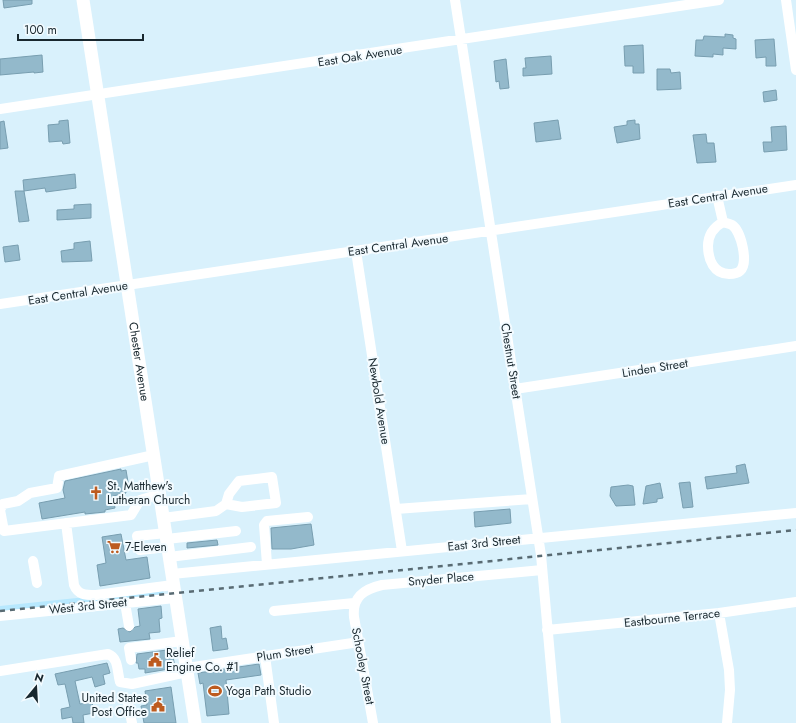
<svg xmlns="http://www.w3.org/2000/svg" width="796" height="723" viewBox="0 0 796 723" font-family="Jost,sans-serif">
  <style>
    .built { fill: #b7e8fe }
    .building { fill: #93b9cb; stroke: #789eb0 }
    .lines { fill: none; stroke-linecap: round; stroke-linejoin: round }
    .minor { stroke: #fff; stroke-width: 10 }
    .major { stroke: #fff; stroke-width: 13 }
    .rail { stroke: #596b73; stroke-width: 2.5; stroke-dasharray: 5 5; stroke-linecap: butt }
    .labels { text-anchor: middle; stroke-width: 4; stroke-linejoin: round; paint-order: stroke }
    .street-label { font-size: 12px; fill: #18272e; stroke: #f3fbff }
    .poi-label { font-size: 12px; fill: #18272e; stroke: #f3fbff; text-anchor: start }
  </style>
  <rect width="100%" height="100%" fill="#d9f1fc"/>
  <path class="built" d="M 163,589 L 164,596 L 0,614 L 0,606 Z"/>
  <path class="building" d="M 3,0 L 32,0 L 32,4 L 4,8 Z
    M 725,34 L 733,35 L 733,38 L 736,39 L 736,49 L 723,48 L 723,55 L 713,54 L 713,57 L 695,56 L 696,40 L 703,40 L 704,36 L 725,37 Z
    M 774,39 L 776,66 L 766,66 L 766,57 L 756,58 L 755,40 Z
    M 643,45 L 644,73 L 633,73 L 633,66 L 625,66 L 624,46 Z
    M 42,55 L 43,72 L 34,73 L 34,72 L 0,75 L 0,59 Z
    M 551,56 L 552,74 L 523,76 L 523,68 L 526,68 L 525,58 Z
    M 506,59 L 509,88 L 500,89 L 499,81 L 496,82 L 494,61 Z
    M 657,69 L 670,69 L 671,73 L 680,72 L 681,89 L 657,90 Z
    M 776,90 L 777,100 L 764,102 L 763,92 Z
    M 68,120 L 70,143 L 63,144 L 62,141 L 49,142 L 48,125 L 59,124 L 59,121 Z
    M 558,120 L 561,139 L 536,142 L 534,123 Z
    M 635,120 L 635,124 L 639,124 L 640,139 L 617,143 L 614,127 L 627,125 L 627,121 Z
    M 4,121 L 8,148 L 0,149 L 0,122 Z
    M 786,126 L 787,150 L 764,152 L 763,142 L 772,142 L 771,127 Z
    M 706,134 L 707,143 L 714,143 L 716,162 L 697,163 L 693,135 Z
    M 75,174 L 76,188 L 46,192 L 45,188 L 24,191 L 23,180 Z
    M 15,191 L 24,191 L 29,221 L 19,222 Z
    M 91,204 L 91,218 L 57,220 L 57,210 L 74,209 L 74,205 Z
    M 90,241 L 92,261 L 62,262 L 61,251 L 74,249 L 74,243 Z
    M 18,245 L 20,260 L 5,262 L 3,247 Z
    M 745,464 L 749,483 L 707,489 L 705,477 L 737,473 L 736,466 Z
    M 121,469 L 121,471 L 126,470 L 129,488 L 125,489 L 126,493 L 113,496 L 115,508 L 105,510 L 105,512 L 85,514 L 85,512 L 42,519 L 39,503 L 65,498 L 63,490 L 65,481 Z
    M 690,482 L 693,507 L 683,508 L 679,483 Z
    M 660,483 L 663,498 L 657,499 L 657,502 L 643,504 L 646,486 Z
    M 628,485 L 633,486 L 635,505 L 616,506 L 610,496 L 611,487 Z
    M 510,509 L 511,523 L 475,527 L 474,512 Z
    M 311,524 L 314,545 L 291,549 L 272,549 L 271,528 Z
    M 121,534 L 126,560 L 147,557 L 150,578 L 100,586 L 97,565 L 106,563 L 102,537 Z
    M 217,540 L 218,545 L 187,548 L 187,543 Z
    M 161,606 L 162,618 L 159,619 L 160,632 L 149,633 L 150,639 L 120,642 L 118,629 L 123,628 L 130,632 L 135,627 L 140,626 L 138,609 Z
    M 221,626 L 222,639 L 226,638 L 228,649 L 213,651 L 210,628 Z
    M 167,650 L 168,657 L 173,656 L 175,668 L 145,673 L 145,669 L 139,669 L 138,663 L 136,663 L 137,654 Z
    M 107,663 L 110,673 L 103,675 L 105,684 L 95,687 L 92,677 L 75,681 L 80,704 L 92,702 L 94,713 L 83,715 L 84,723 L 73,723 L 72,717 L 62,719 L 61,709 L 70,707 L 65,684 L 58,685 L 55,674 Z
    M 259,664 L 261,675 L 226,680 L 229,714 L 207,716 L 203,683 L 200,684 L 198,673 Z
    M 171,687 L 176,723 L 144,723 L 141,706 L 147,705 L 145,691 Z"/>
  <g class="lines">
    <path class="minor" d="M 455,0 L 541,555 L 556,723
      M 786,0 L 796,70
      M 0,109 L 719,0
      M 717,196 L 723,222 C 714,227 708,234 708,246 C 708,260 714,274 729,274 C 732,274 738,273 740,271 C 749,263 741,231 732,225 C 730,224 726,223 723,222
      M 356,251 L 402,551
      M 0,304 L 796,185
      M 515,389 L 796,346
      M 154,455 L 59,476 L 57,488 L 30,493 L 18,501 L 3,504 L 0,510 L 4,531 L 131,515 L 140,500 L 160,494
      M 396,509 L 532,499
      M 163,518 L 216,511 L 226,504 L 229,494 L 239,481 L 272,477 L 276,503 L 242,507 L 226,504
      M 66,523 L 74,585 C 78,595 85,595 96,595 L 173,585
      M 166,533 L 137,536 L 140,550 L 168,547
      M 167,539 L 236,531
      M 169,557 L 251,547
      M 33,561 L 37,583
      M 267,564 L 264,525 L 267,521 L 308,517
      M 172,574 L 796,513
      M 125,603 L 129,626
      M 274,611 L 354,603
      M 719,613 L 729,670 L 730,690 L 727,723
      M 0,616 L 175,598
      M 547,630 L 719,613 L 796,602
      M 265,656 L 274,723
      M 131,660 L 129,648 L 182,641
      M 187,668 L 359,642
      M 0,671 L 108,654 C 119,658 117,672 120,682 L 132,684 L 187,672
      M 128,703 L 132,723
      M 373,723 L 354,617 C 352,597 364,589 382,585 L 542,570"/>
    <path class="major" id="s1" d="M 83,0 L 195,723"/>
    <path class="rail" d="M 0,611 L 796,530"/>
  </g>
  <defs>
    <g id="church-bare" transform="scale(1.08)"><path d="M-1.2-6h2.4v3.5h3.3v2.4h-3.3V6h-2.4V-.1h-3.3v-2.4h3.3Z" fill="#bd5b1f" stroke="#f3fbff" stroke-width="2.5" paint-order="stroke"/></g>
    <g id="supermarket-bare" transform="scale(1.08)"><path d="M-6-5.5h2.5l.6 2H6L4.5 2H-2.5L-4.4-4H-6ZM-1.5 3.2a1.3 1.3 0 1 0 .1 0ZM3 3.2a1.3 1.3 0 1 0 .1 0Z" fill="#bd5b1f" stroke="#f3fbff" stroke-width="2.5" paint-order="stroke"/></g>
    <g id="civic-bare" transform="scale(1.08)"><path d="M-.6-6.5H3V-4.5H.6V-3L4-1V1h2V6H-6V1h2V-1L-.6-3ZM-1.2 2.5V6h2.4V2.5Z" fill="#bd5b1f" stroke="#f3fbff" stroke-width="2.5" paint-order="stroke"/></g>
    <g id="stadium-bare" transform="scale(1.08)"><path d="M0-5a6.5 5 0 1 0 0 10a6.5 5 0 1 0 0-10ZM-3.5-1.8h7v3.6h-7Z" fill="#bd5b1f" stroke="#f3fbff" stroke-width="2.5" paint-order="stroke"/></g>
  </defs>
  <g fill-rule="evenodd">
    <use href="#church-bare" x="96" y="493"/>
    <use href="#supermarket-bare" x="114" y="547"/>
    <use href="#civic-bare" x="155" y="660"/>
    <use href="#stadium-bare" x="215" y="691"/>
    <use href="#civic-bare" x="158" y="705"/>
  </g>
  <g class="labels">
    <g class="street-label">
      <text transform="translate(360 56) rotate(-9)" y="4">East Oak Avenue</text>
      <text transform="translate(718 196) rotate(-9)" y="4">East Central Avenue</text>
      <text transform="translate(398 245) rotate(-8)" y="4">East Central Avenue</text>
      <text transform="translate(78 293) rotate(-9)" y="4">East Central Avenue</text>
      <text dy="4" stroke="none"><textPath href="#s1" startOffset="366">Chester Avenue</textPath></text>
      <text transform="translate(511 361) rotate(81)" y="4">Chestnut Street</text>
      <text transform="translate(655 368) rotate(-9)" y="4">Linden Street</text>
      <text transform="translate(379 401) rotate(81)" y="4">Newbold Avenue</text>
      <text transform="translate(484 543) rotate(-6)" y="4">East 3rd Street</text>
      <text transform="translate(441 579) rotate(-5)" y="4">Snyder Place</text>
      <text transform="translate(88 606) rotate(-6)" y="4">West 3rd Street</text>
      <text transform="translate(672 618) rotate(-6)" y="4">Eastbourne Terrace</text>
      <text transform="translate(285 653) rotate(-9)" y="4">Plum Street</text>
      <text transform="translate(363 666) rotate(79)" y="4">Schooley Street</text>
    </g>
    <g class="poi-label">
      <text x="107" y="490">St. Matthew's<tspan x="107" dy="14">Lutheran Church</tspan></text>
      <text x="125" y="551">7-Eleven</text>
      <text x="166" y="657">Relief<tspan x="166" dy="14">Engine Co. #1</tspan></text>
      <text x="226" y="695">Yoga Path Studio</text>
      <text x="147" y="702" text-anchor="end">United States<tspan x="147" dy="14">Post Office</tspan></text>
    </g>
  </g>
  <g transform="translate(36 687) rotate(18)" stroke="#f3fbff" stroke-width="3" paint-order="stroke">
  <path d="M0-3L7 15L0 10L-7 15Z" fill="#18272e"/>
  <text y="-6" font-size="11" font-weight="bold" text-anchor="middle" fill="#18272e">N</text>
  </g>
  <path d="M18 34v6h125v-6" fill="none" stroke="#18272e" stroke-width="2"/>
  <text x="24" y="34" font-size="12" fill="#18272e" stroke="#f3fbff" stroke-width="3" paint-order="stroke">100 m</text>
</svg>
